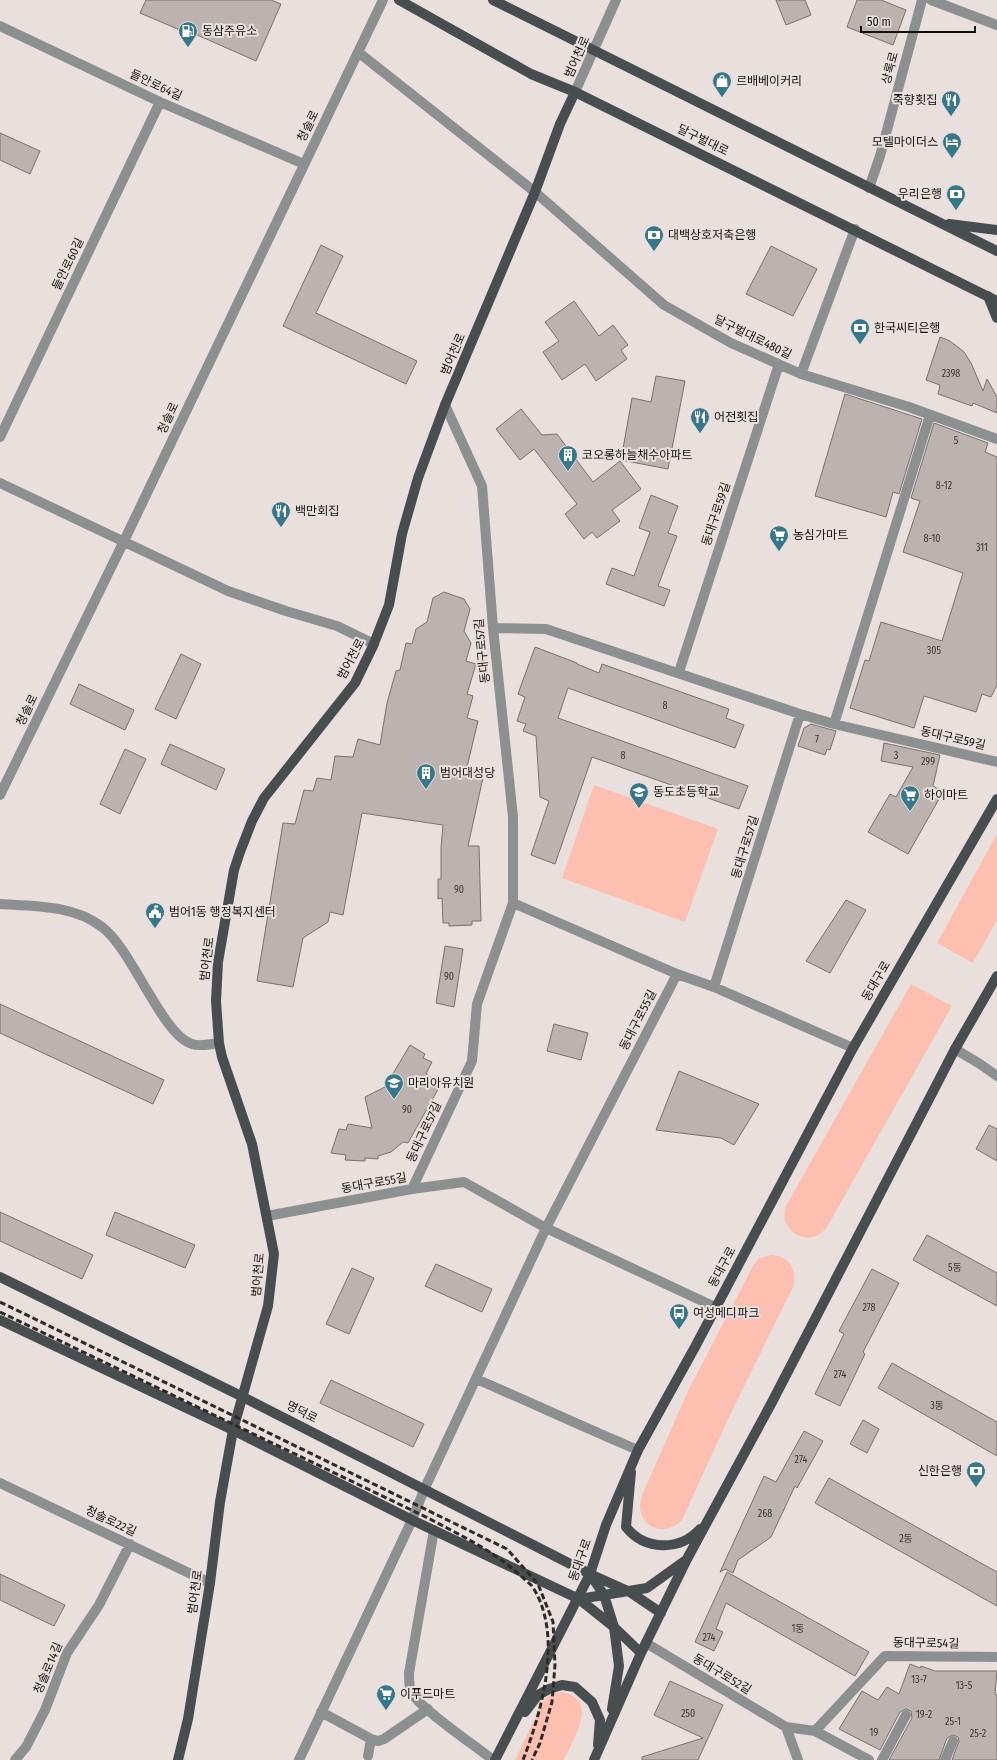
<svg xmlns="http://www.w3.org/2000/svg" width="997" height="1760" viewBox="0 0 997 1760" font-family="'Fira Sans Condensed','Noto Sans KR',sans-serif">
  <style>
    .green { fill: #fcbfb0 }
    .building { fill: #bcb3b1; stroke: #79716f }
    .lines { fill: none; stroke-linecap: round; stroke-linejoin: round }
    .minor { stroke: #8d9091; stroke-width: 10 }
    .major { stroke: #484e50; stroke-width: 10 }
    .rail { stroke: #2d2a28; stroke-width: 3; stroke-dasharray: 6 3; stroke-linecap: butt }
    .labels { text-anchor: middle; stroke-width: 4; stroke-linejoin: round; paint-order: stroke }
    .number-label { font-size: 10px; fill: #3c3837 }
    .poi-label { font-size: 12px; fill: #120f0e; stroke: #e9e0de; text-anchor: start }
    .street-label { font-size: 12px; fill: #120f0e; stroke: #e9e0de }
  </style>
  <rect width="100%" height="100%" fill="#e9e0de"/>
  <path class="green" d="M 594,785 L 718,829 L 685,922 L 562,878 Z
    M 997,834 L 997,920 L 973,963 L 937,943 Z
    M 911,984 L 952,1006 L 827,1227 C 811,1250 777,1232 786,1206 Z
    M 771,1255 C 789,1256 798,1269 793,1287 L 729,1417 L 682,1520 C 660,1542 631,1521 643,1493 L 688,1391 L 753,1266 L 758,1259 Z
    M 561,1692 C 601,1698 573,1739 564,1760 L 515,1760 L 544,1700 L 552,1694 Z"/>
  <path class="building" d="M 146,0 L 271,0 L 281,4 L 256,61 L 195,34 L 194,36 L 140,13 Z
    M 776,0 L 805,0 L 811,15 L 786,25 Z
    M 857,0 L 881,0 L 906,10 L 893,45 L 847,27 Z
    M 0,133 L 40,151 L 30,174 L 0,160 Z
    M 321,245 L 343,256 L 316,313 L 417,361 L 406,384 L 283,326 Z
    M 771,246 L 817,269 L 793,316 L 746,294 Z
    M 574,301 L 599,336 L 613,325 L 628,345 L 621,350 L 627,359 L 596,381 L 585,364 L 562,380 L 543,352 L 559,341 L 545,322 Z
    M 940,337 L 950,341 L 964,352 L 971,363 L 983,391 L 987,379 L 997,397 L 997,413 L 973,403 L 972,406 L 938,394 L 940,385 L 926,380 Z
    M 656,376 L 685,381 L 668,469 L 621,460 L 632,398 L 651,402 Z
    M 845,394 L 922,419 L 899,494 L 893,492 L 886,517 L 815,496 Z
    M 521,409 L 542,435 L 557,434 L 593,482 L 620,461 L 641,489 L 612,510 L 620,521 L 597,538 L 592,532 L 584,539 L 565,514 L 577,504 L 534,449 L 520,460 L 496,429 Z
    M 934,423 L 988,443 L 985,452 L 997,457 L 997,685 L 991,697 L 982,694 L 976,712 L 924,696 L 914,728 L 850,708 L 865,660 L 869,661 L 881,622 L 942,641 L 963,573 L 903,552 L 920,501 L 911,498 Z
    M 651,495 L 678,506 L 668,533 L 677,536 L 658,586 L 670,590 L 664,606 L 606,584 L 612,568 L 634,576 L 650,532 L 639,528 Z
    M 444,592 L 464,599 L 470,609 L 464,631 L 471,643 L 466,661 L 476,664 L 467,694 L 473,696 L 467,718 L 478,721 L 467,767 L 484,773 L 468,846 L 479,846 L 481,921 L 472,921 L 472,925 L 449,926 L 449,923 L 443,923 L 442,898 L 438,899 L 438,879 L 441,879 L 441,848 L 443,825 L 362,813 L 343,915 L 330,912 L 328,922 L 303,938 L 293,987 L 257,981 L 283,823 L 295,824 L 304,790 L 313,791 L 317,778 L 331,780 L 335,756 L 353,757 L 358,739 L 380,745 L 387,703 L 396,671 L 400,670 L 406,643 L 412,644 L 416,629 L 427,622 L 433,598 Z
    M 535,647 L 577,663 L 577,664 L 599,673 L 602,664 L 729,709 L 726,718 L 744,725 L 735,748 L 568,688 L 558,718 L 748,786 L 739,809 L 592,757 L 555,864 L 531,855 L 549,801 L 540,797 L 536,736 L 523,731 L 526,724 L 517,721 L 525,697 L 518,694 Z
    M 181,654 L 201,664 L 176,719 L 155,709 Z
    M 79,684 L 134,710 L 125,730 L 70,704 Z
    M 811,724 L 836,731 L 830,750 L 827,749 L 825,755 L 798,746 L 804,728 Z
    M 884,743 L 940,755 L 933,786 L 943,792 L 908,854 L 868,832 L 890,794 L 896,797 L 913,767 L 881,761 Z
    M 170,744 L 225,769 L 216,790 L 161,764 Z
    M 125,749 L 146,759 L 120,814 L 100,804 Z
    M 846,900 L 866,910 L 830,973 L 806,961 Z
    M 445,946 L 463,949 L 454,1007 L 436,1003 Z
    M 0,1004 L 164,1080 L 153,1104 L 0,1033 Z
    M 554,1024 L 588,1033 L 581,1060 L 547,1051 Z
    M 410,1045 L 425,1054 L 423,1058 L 432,1062 L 426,1074 L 441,1084 L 408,1143 L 403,1142 L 391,1152 L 378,1156 L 378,1159 L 365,1158 L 365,1161 L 345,1160 L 346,1155 L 331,1153 L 339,1129 L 346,1130 L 348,1124 L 372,1128 L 365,1097 L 385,1087 Z
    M 679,1071 L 759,1104 L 734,1145 L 721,1138 L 656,1130 Z
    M 989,1125 L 997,1129 L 997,1161 L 976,1149 Z
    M 0,1212 L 93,1255 L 82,1279 L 0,1241 Z
    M 115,1212 L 195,1245 L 185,1268 L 106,1235 Z
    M 927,1235 L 997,1273 L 997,1306 L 913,1260 Z
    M 436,1264 L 492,1289 L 482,1312 L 425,1286 Z
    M 352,1268 L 374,1278 L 349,1334 L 326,1324 Z
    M 872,1269 L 899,1283 L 863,1352 L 865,1354 L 840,1406 L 815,1394 L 844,1334 L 839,1331 Z
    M 892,1363 L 997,1422 L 997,1456 L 878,1388 Z
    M 331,1380 L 424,1424 L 413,1447 L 320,1403 Z
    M 863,1420 L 879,1429 L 867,1453 L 850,1444 Z
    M 804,1431 L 823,1441 L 797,1488 L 795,1486 L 771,1537 L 738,1560 L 733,1573 L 725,1569 L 720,1572 L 764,1476 L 776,1482 Z
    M 829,1478 L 997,1572 L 997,1606 L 815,1503 Z
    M 727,1572 L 869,1652 L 855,1676 L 726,1603 L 716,1629 L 723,1632 L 714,1651 L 695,1642 Z
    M 0,1574 L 65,1605 L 54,1626 L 0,1600 Z
    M 910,1664 L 920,1668 L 921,1666 L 935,1671 L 997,1671 L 995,1694 L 997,1695 L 997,1760 L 952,1760 L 959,1741 L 958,1737 L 953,1735 L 947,1738 L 939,1760 L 889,1760 L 912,1718 L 911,1711 L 906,1709 L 900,1712 L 880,1750 L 839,1729 L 862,1691 L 878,1700 L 887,1687 L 899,1694 Z
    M 670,1681 L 723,1705 L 698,1760 L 642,1760 L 642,1757 L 703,1738 L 654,1715 Z"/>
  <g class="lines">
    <path class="minor" d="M 931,0 L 997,25
      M 0,26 L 160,102 L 304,164
      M 358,52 L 535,192 L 664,305 L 731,343 L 801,374 L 909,407 L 997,439
      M 575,92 L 616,0
      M 869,188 L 880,156 L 922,0
      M 801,374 L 855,229
      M 445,405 L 482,486 L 493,628 L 513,817 L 513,903 L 677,974 L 714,987 L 853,1048
      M 0,437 L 160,102
      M 0,483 L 228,591 L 286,611 L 337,626 L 374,644
      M 493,628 L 546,629 L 800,714 L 834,724 L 997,762
      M 679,672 L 779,364
      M 834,724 L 930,415
      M 0,795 L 124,541 L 383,0
      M 0,904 C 34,906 74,905 102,927 C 132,949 162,1035 192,1044 C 200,1047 210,1044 219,1043
      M 714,987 L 800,714
      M 955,1049 L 980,1064 L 997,1076
      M 412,1189 L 472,1061 L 477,1004 L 513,903
      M 267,1216 L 412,1189 L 464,1182 L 546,1228 L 715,1307
      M 476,1379 C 530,1402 583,1427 638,1450
      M 0,1483 L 210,1583
      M 434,1530 L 409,1673 C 409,1679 409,1686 411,1692 C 418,1707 477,1747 493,1760
      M 646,1643 L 786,1727 L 815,1731 L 869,1760
      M 321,1712 L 371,1739 L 378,1741 L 384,1739 L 428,1709
      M 786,1727 L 798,1760
      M 815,1731 L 885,1656 L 997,1657
      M 368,1756 L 371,1739
      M 15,1760 L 26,1747 L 45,1710 L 67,1653 L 99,1605 L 130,1544
      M 299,1760 L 412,1520 L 424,1490 L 546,1228 L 677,974
      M 882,1760 L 906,1715
      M 945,1760 L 953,1741"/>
    <path class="major" d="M 399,0 L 531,74 L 575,92 L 997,301
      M 493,0 L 997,251
      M 949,224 L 997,230
      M 988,296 L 997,318
      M 0,1277 L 241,1396 L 590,1574 L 630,1592 L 661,1613
      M 0,1320 L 233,1430 L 412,1520 L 579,1599 L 614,1627 L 641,1653
      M 631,1472 L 626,1527 C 645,1551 680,1551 700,1529
      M 590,1574 L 604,1595 L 614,1627 L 619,1666 L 612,1709
      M 579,1599 L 647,1588 L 686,1560
      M 525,1712 L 538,1695 L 549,1689 L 562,1685 L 575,1687 L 592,1702 L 600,1720 L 598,1745
      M 178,1760 L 188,1719 L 210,1583 L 220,1502 L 233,1430 L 268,1306 L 274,1254 L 252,1144 L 222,1057 L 219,1043 L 216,1001 L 218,962 L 234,870 L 240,852 L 252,821 L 264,798 L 355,683 L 373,646 L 389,605 L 402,534 L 418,478 L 445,405 L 535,192 L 560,124 L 575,92
      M 495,1760 L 590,1574 L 606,1525 L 638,1450 L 695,1347 L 853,1048 L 997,799
      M 594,1760 L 641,1653 L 687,1559 L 771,1404 L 955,1049 L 997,976"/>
    <path class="rail" d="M 0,1302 L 507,1549 L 538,1584 L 553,1622 L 555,1665 L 552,1702 L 540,1743 L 532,1760
      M 0,1312 L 428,1518 C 460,1535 494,1551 521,1576 C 524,1579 529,1583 532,1586 C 564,1634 542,1711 523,1760"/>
  </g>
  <defs>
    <g id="fuel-pin" transform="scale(1)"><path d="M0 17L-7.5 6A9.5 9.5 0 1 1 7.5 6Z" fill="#36778a" stroke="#e9e0de"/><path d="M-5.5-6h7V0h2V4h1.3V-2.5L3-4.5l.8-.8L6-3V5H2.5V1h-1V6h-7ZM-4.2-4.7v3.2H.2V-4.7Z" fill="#fff"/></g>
    <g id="shop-pin" transform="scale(1)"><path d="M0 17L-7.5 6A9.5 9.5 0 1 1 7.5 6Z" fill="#36778a" stroke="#e9e0de"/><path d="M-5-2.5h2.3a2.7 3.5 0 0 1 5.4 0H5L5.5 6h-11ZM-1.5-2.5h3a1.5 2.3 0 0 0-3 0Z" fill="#fff"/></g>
    <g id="restaurant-pin" transform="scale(1)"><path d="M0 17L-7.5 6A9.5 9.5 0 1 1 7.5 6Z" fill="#36778a" stroke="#e9e0de"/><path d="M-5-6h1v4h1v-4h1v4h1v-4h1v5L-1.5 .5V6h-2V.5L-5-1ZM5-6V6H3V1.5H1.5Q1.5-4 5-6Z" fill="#fff"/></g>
    <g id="hotel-pin" transform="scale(1)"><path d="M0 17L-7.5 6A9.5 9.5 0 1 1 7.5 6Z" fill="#36778a" stroke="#e9e0de"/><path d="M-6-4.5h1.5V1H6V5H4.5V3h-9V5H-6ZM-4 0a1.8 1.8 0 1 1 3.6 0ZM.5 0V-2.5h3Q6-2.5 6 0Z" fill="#fff"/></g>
    <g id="bank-pin" transform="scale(1)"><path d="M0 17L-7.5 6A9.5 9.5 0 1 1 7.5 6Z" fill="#36778a" stroke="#e9e0de"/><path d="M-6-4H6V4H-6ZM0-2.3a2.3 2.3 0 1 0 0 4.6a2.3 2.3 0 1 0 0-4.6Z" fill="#fff"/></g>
    <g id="building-pin" transform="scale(1)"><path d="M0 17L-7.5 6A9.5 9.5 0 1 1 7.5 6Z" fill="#36778a" stroke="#e9e0de"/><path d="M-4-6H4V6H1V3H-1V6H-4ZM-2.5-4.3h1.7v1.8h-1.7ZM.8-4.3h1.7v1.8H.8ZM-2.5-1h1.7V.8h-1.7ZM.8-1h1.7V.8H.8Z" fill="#fff"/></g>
    <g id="supermarket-pin" transform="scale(1)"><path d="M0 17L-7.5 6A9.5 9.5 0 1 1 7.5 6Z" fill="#36778a" stroke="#e9e0de"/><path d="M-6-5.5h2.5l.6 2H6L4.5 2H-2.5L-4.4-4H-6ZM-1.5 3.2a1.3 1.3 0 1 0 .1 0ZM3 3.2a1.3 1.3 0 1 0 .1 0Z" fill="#fff"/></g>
    <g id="school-pin" transform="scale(1)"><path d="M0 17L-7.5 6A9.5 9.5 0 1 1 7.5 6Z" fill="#36778a" stroke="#e9e0de"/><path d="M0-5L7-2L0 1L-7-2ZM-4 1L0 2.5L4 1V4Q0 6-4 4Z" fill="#fff"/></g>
    <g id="civic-pin" transform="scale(1)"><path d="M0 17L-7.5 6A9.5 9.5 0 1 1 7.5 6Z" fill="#36778a" stroke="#e9e0de"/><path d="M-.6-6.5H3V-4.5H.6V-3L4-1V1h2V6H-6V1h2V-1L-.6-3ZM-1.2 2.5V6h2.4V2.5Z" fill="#fff"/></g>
    <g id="bus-pin" transform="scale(1)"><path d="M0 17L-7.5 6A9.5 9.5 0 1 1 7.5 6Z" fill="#36778a" stroke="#e9e0de"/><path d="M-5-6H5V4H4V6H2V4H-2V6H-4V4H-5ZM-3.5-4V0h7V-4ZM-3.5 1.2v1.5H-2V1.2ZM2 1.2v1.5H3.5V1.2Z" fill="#fff"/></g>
  </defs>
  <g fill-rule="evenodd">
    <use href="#fuel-pin" x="188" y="31"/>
    <use href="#shop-pin" x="722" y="81"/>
    <use href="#restaurant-pin" x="951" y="100"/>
    <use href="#hotel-pin" x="952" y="142"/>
    <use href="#bank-pin" x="956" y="194"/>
    <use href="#bank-pin" x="654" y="235"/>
    <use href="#bank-pin" x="860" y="328"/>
    <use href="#restaurant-pin" x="700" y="417"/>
    <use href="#building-pin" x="568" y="455"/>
    <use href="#restaurant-pin" x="281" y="511"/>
    <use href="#supermarket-pin" x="779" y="535"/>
    <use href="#building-pin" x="426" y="773"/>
    <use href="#school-pin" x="639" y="792"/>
    <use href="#supermarket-pin" x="910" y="795"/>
    <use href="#civic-pin" x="155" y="912"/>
    <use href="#school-pin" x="394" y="1083"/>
    <use href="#bus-pin" x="679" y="1313"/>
    <use href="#bank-pin" x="976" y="1471"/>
    <use href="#supermarket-pin" x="386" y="1694"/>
  </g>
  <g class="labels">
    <g class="number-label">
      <text x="951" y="377">2398</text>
      <text x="956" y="444">5</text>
      <text x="944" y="489">8-12</text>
      <text x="932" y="542">8-10</text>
      <text x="982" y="551">311</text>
      <text x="934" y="654">305</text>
      <text x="665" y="709">8</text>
      <text x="817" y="743">7</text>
      <text x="623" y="759">8</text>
      <text x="896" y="759">3</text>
      <text x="928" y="765">299</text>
      <text x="459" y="893">90</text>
      <text x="449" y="980">90</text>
      <text x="407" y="1113">90</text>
      <text x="955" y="1271">5동</text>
      <text x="869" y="1311">278</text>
      <text x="840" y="1378">274</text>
      <text x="937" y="1409">3동</text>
      <text x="801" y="1463">274</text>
      <text x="765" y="1517">268</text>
      <text x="906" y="1542">2동</text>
      <text x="798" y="1632">1동</text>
      <text x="709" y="1641">274</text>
      <text x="919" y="1683">13-7</text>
      <text x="964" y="1689">13-5</text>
      <text x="688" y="1717">250</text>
      <text x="924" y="1718">19-2</text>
      <text x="953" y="1725">25-1</text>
      <text x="874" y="1736">19</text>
      <text x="978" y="1737">25-2</text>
    </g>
    <g class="poi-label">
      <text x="202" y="35">동삼주유소</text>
      <text x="736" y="85">르배베이커리</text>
      <text x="937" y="104" text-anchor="end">죽향횟집</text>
      <text x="938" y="146" text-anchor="end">모텔마이더스</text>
      <text x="942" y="198" text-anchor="end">우리은행</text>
      <text x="668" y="239">대백상호저축은행</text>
      <text x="874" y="332">한국씨티은행</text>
      <text x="714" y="421">어전횟집</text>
      <text x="582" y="459">코오롱하늘채수아파트</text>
      <text x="295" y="515">백만회집</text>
      <text x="793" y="539">농심가마트</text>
      <text x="440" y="777">범어대성당</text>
      <text x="653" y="796">동도초등학교</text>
      <text x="924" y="799">하이마트</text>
      <text x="169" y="916">범어1동 행정복지센터</text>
      <text x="408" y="1087">마리아유치원</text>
      <text x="693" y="1317">여성메디파크</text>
      <text x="962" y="1475" text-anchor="end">신한은행</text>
      <text x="400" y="1698">이푸드마트</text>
    </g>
    <g class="street-label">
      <text transform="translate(577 57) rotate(-66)" y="4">범어천로</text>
      <text transform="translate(890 68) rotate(-75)" y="4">상록로</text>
      <text transform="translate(156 85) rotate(25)" y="4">들안로64길</text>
      <text transform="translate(308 126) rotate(-64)" y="4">청솔로</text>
      <text transform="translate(703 140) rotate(26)" y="4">달구벌대로</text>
      <text transform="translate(68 264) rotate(-64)" y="4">들안로60길</text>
      <text transform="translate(753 337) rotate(26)" y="4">달구벌대로480길</text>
      <text transform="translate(453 354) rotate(-67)" y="4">범어천로</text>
      <text transform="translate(168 418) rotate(-65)" y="4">청솔로</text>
      <text transform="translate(716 514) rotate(-72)" y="4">동대구로59길</text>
      <text transform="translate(482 651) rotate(-96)" y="4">동대구로57길</text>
      <text transform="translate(351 659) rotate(-62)" y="4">범어천로</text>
      <text transform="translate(27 710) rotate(-64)" y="4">청솔로</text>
      <text transform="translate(953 738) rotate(13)" y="4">동대구로59길</text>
      <text transform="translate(745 847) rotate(-73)" y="4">동대구로57길</text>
      <text transform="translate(207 959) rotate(-83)" y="4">범어천로</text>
      <text transform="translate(876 981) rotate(-60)" y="4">동대구로</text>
      <text transform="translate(638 1020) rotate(-63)" y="4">동대구로55길</text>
      <text transform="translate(424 1132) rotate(-65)" y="4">동대구로57길</text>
      <text transform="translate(374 1183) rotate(-10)" y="4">동대구로55길</text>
      <text transform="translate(722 1267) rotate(-62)" y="4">동대구로</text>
      <text transform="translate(258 1275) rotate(-85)" y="4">범어천로</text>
      <text transform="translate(302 1412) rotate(27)" y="4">명덕로</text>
      <text transform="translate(111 1521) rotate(25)" y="4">청솔로22길</text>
      <text transform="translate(580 1560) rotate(-70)" y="4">동대구로</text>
      <text transform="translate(195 1592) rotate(-82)" y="4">범어천로</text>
      <text transform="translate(926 1643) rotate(1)" y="4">동대구로54길</text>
      <text transform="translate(48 1668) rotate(-67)" y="4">청솔로14길</text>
      <text transform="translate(722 1674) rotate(31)" y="4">동대구로52길</text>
    </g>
  </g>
  <path d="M861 26v6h114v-6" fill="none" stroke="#120f0e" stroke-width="2"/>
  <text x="867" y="26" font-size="12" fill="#120f0e" stroke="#e9e0de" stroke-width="3" paint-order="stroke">50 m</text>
</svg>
